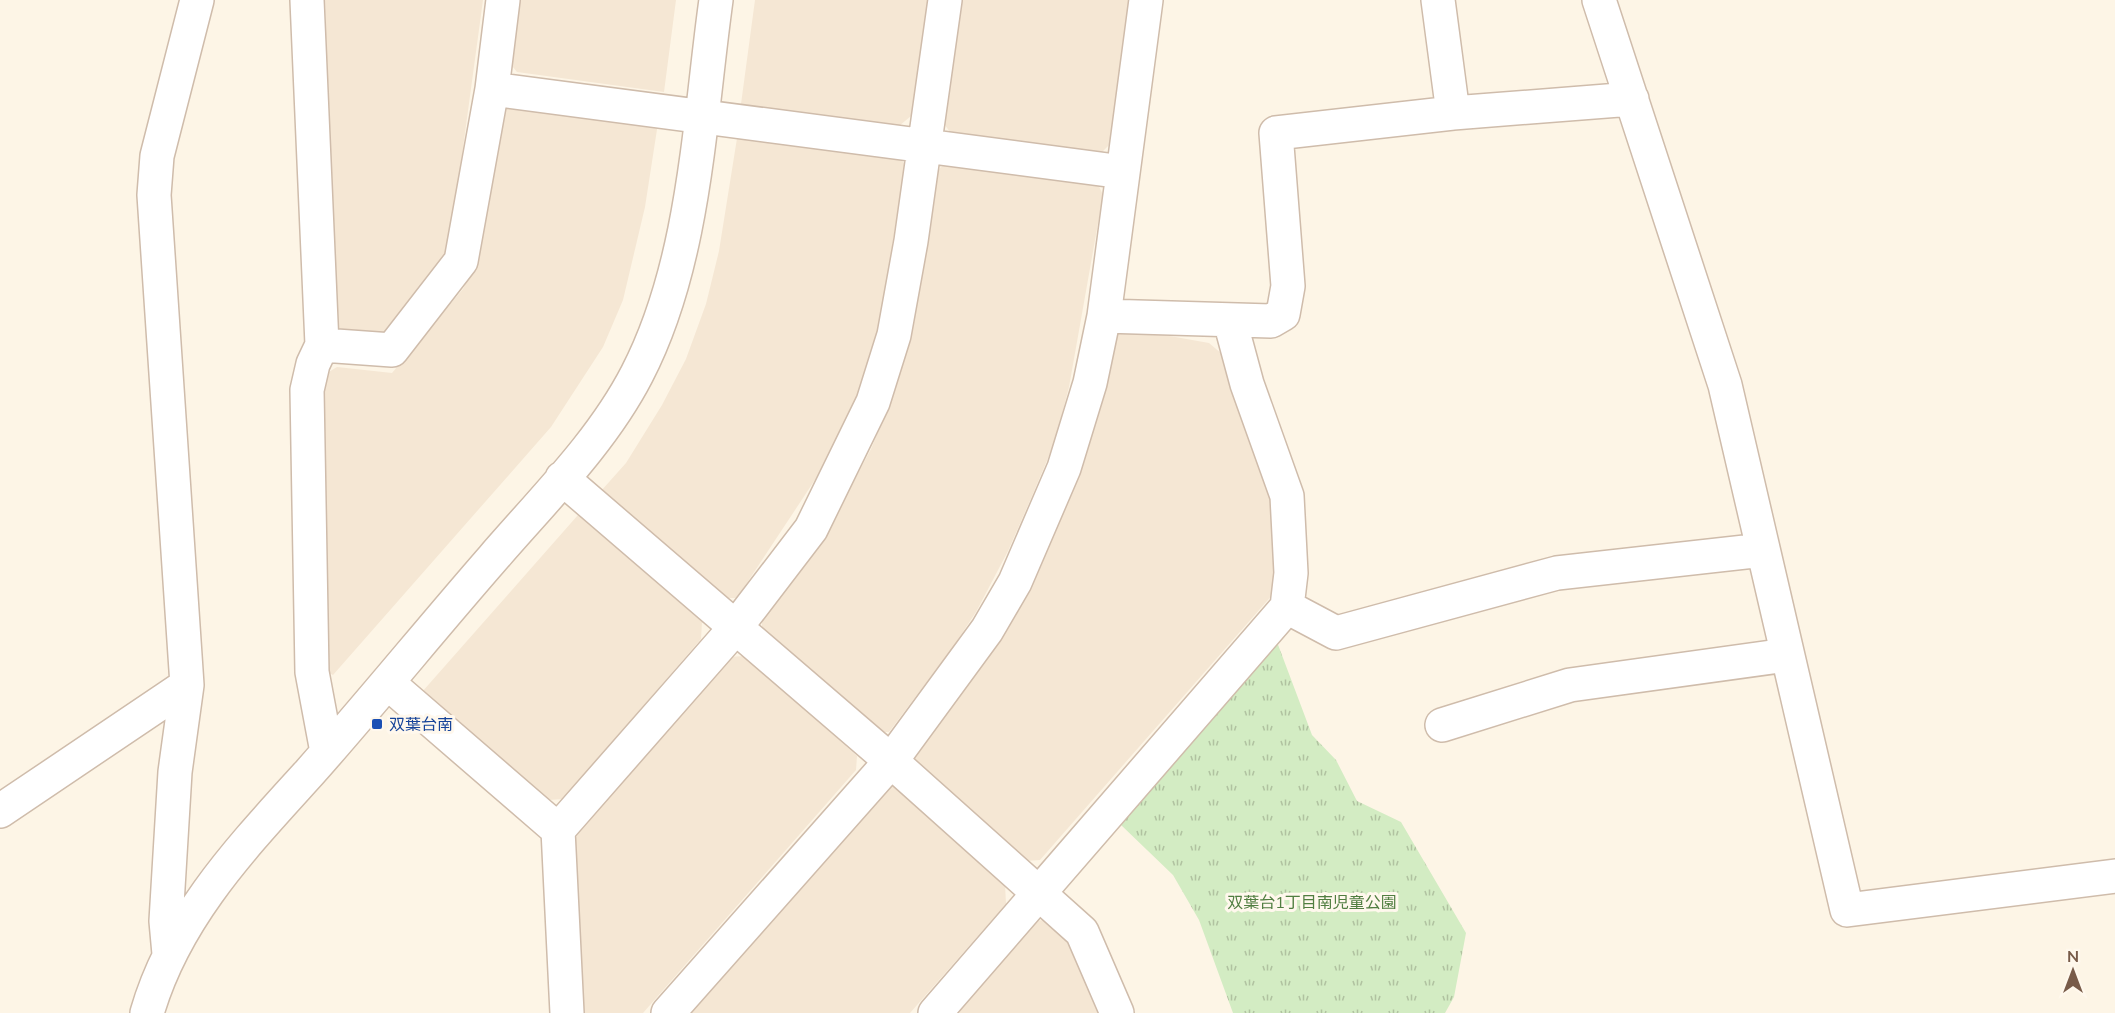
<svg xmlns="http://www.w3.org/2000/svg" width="2115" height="1013" viewBox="0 0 2115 1013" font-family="Mulish,'Noto Sans JP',sans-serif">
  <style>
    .residential { fill: #f5e7d4 }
    .park { fill: url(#park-tufts) }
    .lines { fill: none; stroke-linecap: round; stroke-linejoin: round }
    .minor-casing { stroke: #cfbcab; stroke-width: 36 }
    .minor { stroke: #fff; stroke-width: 33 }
    .transit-dot { fill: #1a4fb4; stroke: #fff8ed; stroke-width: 2 }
    .labels { text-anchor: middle; stroke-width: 6; stroke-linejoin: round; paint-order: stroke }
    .transit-label { font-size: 16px; fill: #164399; stroke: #fff8ed; text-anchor: start }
    .park-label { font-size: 16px; fill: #517e41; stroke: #fff8ed }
  </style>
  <defs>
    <pattern id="park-tufts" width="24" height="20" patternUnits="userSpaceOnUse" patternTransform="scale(1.5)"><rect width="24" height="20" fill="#d3ecc3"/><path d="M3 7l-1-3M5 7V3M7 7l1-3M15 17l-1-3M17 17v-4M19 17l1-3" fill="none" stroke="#b0c2a0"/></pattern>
  </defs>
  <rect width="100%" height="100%" fill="#fdf5e6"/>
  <path class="residential" d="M 325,0 L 483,0 L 449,251 L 387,331 L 367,341 L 340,334 L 334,324 Z
    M 516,0 L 676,0 L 664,92 L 517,72 L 508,61 Z
    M 755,0 L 928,0 L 911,116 L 899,126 L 741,104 Z
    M 960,0 L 1131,0 L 1111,143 L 1100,154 L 950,132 L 942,121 Z
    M 510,102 L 658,123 L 645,207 L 623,300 L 603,347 L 551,427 L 333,675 L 324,670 L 322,398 L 327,373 L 337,367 L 392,373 L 463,289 L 479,257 L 500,110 Z
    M 738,132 L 894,153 L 905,164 L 880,323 L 859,394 L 832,454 L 737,598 L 723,598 L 601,491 L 626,463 L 662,405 L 686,359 L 706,304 L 719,251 Z
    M 947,161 L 1097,182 L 1103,195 L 1069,387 L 1054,444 L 1032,496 L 1008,551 L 976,612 L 953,647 L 889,732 L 873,732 L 762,634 L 762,618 L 849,490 L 871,449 L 890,403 L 906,351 L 937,171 Z
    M 1125,328 L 1209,343 L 1222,354 L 1272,497 L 1276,571 L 1273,594 L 1040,860 L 1025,861 L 915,766 L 913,751 L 978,666 L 1112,333 Z
    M 578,515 L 702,622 L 701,639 L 563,799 L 549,800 L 422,692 Z
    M 745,656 L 857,756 L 856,770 L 643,1013 L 582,1013 L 574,843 L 581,824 L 728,657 Z
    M 880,787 L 896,787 L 1005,884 L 1006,904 L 910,1013 L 683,1013 Z
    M 1047,920 L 1067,937 L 1100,1013 L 948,1013 L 1029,921 Z"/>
  <path class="park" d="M 1277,642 L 1312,735 L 1336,760 L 1357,801 L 1401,822 L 1466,933 L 1454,997 L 1445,1013 L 1233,1013 L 1199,920 L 1173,875 L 1121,825 Z"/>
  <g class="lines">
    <g class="minor-casing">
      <path id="minor" d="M 307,0 L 322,345 L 313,364 L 307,390 L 312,672 L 327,752
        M 1438,0 L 1453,113
        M 1599,0 L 1725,385 L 1847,910 L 2115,876
        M 492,89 L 1123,172
        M 1104,316 L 1271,321 L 1283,314 L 1288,286 L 1276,133 L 1453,113 L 1632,99
        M 322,345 L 392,350 L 461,261 L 492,89 L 503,0
        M 562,478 L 891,761 L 1082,932 L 1117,1013
        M 1287,607 L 1336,633 L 1557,573 L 1763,550
        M 388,683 L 558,830 L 567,1013
        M 1442,725 L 1570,685 L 1787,655
        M 0,811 L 187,685
        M 558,830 L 736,627 L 811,529 L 873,402 L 894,335 L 911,241 L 945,0
        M 169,954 L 166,921 L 175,772 L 187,685 L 154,195 L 157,156 L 197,0
        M 147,1013 C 175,916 244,845 310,772 C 372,702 431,629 493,558 C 543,500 602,442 637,374 C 695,262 699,122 716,0
        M 668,1013 L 891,761 L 987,630 L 1015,582 L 1064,468 L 1090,383 L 1104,316 L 1146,0
        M 935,1013 L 1287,607 L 1291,573 L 1287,496 L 1247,384 L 1230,321"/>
    </g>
    <use href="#minor" class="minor"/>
  </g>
  <rect class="transit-dot" x="371" y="718" width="12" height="12" rx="3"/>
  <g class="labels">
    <g class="transit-label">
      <text x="389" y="730">双葉台南</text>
    </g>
    <g class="park-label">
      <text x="1312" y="908">双葉台1丁目南児童公園</text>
    </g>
  </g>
  <g transform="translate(2073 971)" stroke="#fff8ed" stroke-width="4.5" paint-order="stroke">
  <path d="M0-4.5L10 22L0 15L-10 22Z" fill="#785b49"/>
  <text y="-9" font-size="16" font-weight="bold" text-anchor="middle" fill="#785b49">N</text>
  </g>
</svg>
